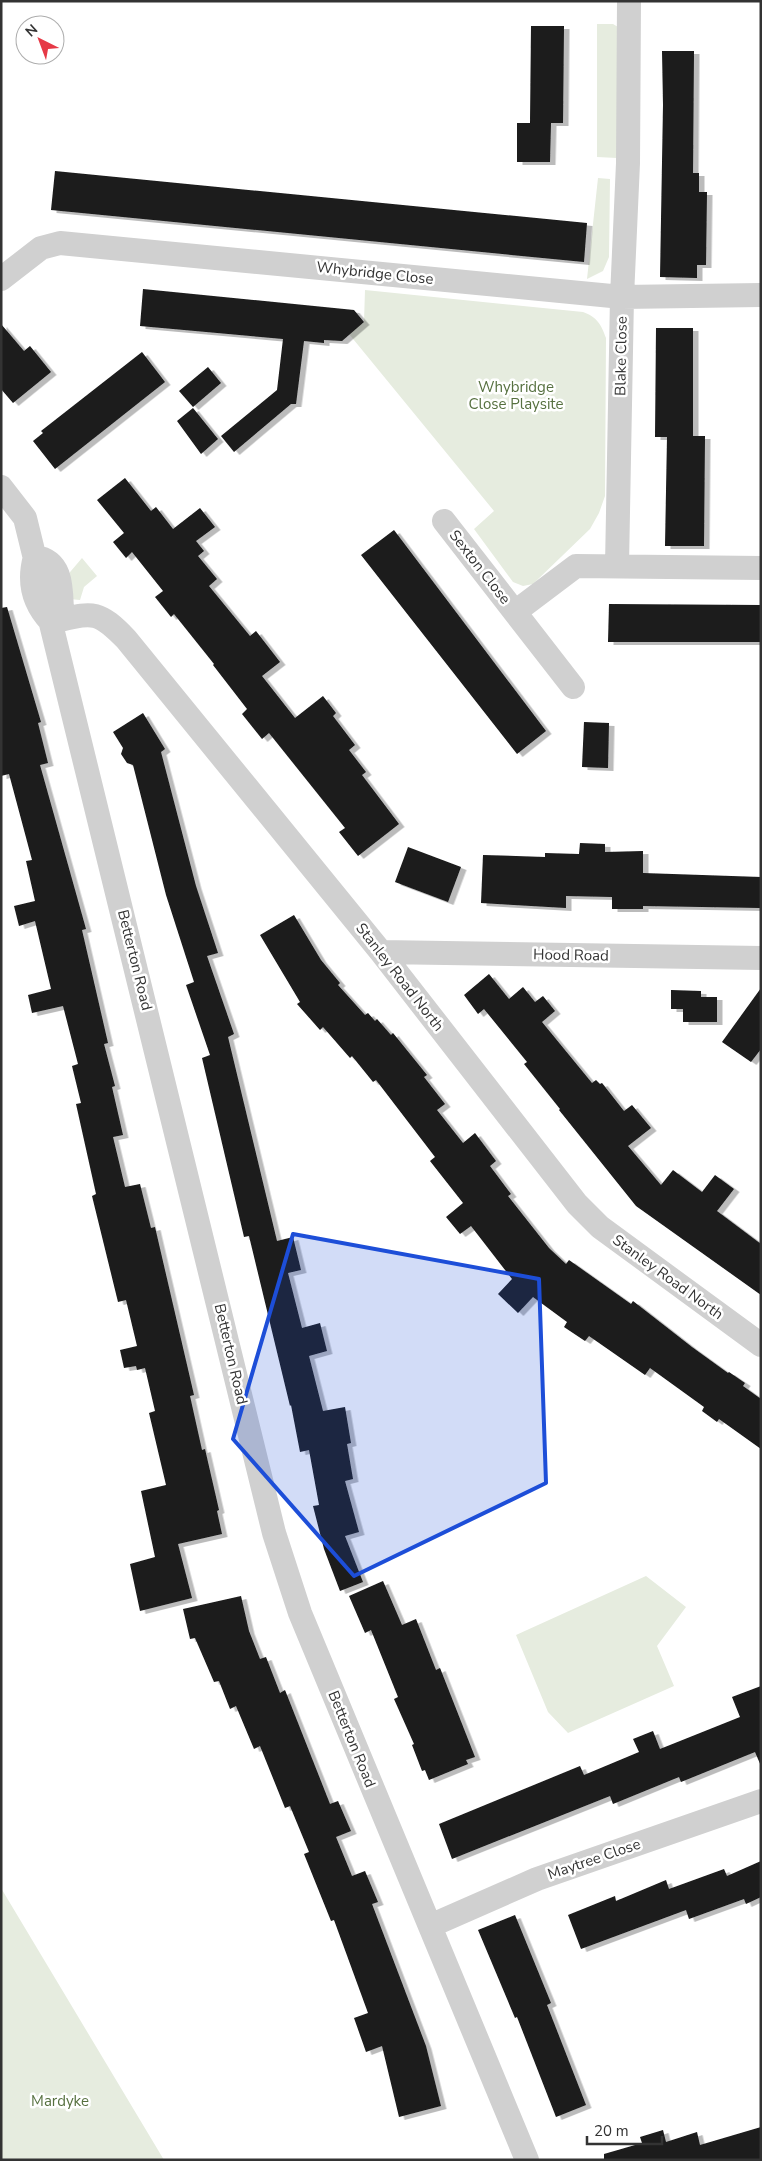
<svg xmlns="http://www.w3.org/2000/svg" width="762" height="2161" viewBox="0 0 762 2161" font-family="'Nunito Sans',sans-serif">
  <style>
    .green { fill: #e6ecdf }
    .building { fill: #1a1a1a; filter: url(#shadow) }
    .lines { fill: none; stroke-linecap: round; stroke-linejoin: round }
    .minor { stroke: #d0d0d0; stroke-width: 24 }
    .marked { fill: #1d4ed8; fill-opacity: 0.2; stroke: #1d4ed8; stroke-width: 4; stroke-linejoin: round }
    .labels { text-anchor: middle; stroke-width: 5; stroke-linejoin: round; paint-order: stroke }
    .street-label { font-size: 15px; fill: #333; stroke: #fff }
    .park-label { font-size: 15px; fill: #56703f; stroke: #fff }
  </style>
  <defs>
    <filter id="shadow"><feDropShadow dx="5.5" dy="3" stdDeviation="0" flood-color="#0004"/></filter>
  </defs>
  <rect width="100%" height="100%" fill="#fff"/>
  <path class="green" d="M 597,24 L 613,24 L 618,27 L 617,158 L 597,157 Z
    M 598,178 L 610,179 L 609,257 L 603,271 L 587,279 Z
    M 365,290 L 583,312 C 597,317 601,324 606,338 L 605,496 L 599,513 L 590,529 L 533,584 L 523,586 L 513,582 L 474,529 L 494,511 L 349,334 L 364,322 Z
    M 82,558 L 97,576 L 84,587 L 80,600 L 69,599 L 65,578 Z
    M 646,1576 L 686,1607 L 657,1646 L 674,1686 L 568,1733 L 548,1712 L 516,1635 Z
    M 1,1888 L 164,2160 L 1,2160 Z"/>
  <path class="building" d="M 531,26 L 564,26 L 563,123 L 551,123 L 550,162 L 517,162 L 517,123 L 530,123 Z
    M 662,51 L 694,51 L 693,173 L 699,173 L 699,192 L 707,192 L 706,265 L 697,265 L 697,278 L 660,277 L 663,105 Z
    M 55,171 L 587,223 L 584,262 L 51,210 Z
    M 143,289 L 354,310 L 364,322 L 342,341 L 324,340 L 324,343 L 304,341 L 296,404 L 291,404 L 234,452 L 221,436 L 277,390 L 283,339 L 140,326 Z
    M 1,324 L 24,351 L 30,346 L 51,372 L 13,403 L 1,389 Z
    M 656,328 L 693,328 L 693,436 L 705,436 L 704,546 L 665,546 L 667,437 L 655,437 Z
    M 142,352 L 165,382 L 55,469 L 33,441 L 43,433 L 41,431 Z
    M 208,367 L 221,383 L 193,407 L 179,391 Z
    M 193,408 L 218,439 L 201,454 L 177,421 Z
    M 125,478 L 151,511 L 156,507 L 173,529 L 200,508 L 215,527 L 196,541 L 204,551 L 198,556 L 217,579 L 209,586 L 250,636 L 256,631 L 280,662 L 262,676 L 295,718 L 323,696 L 336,713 L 333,716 L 355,745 L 349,750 L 366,772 L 362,775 L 399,824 L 358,856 L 339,832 L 345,828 L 269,733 L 262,739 L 242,714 L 247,709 L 213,665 L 214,664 L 174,614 L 171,617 L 155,597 L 163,591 L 132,552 L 126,558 L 113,542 L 124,533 L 97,500 Z
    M 394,530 L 546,731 L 517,754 L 361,555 Z
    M 609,604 L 761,605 L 761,642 L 608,642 Z
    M 7,607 L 41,722 L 38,723 L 48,763 L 40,765 L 86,929 L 82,930 L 108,1043 L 104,1044 L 115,1086 L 112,1087 L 123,1135 L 113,1137 L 125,1187 L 140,1184 L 151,1228 L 155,1227 L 194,1395 L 190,1396 L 202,1450 L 205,1449 L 219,1510 L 217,1511 L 222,1534 L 178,1544 L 192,1598 L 140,1611 L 130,1564 L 155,1557 L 141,1491 L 166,1485 L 149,1413 L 155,1411 L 145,1368 L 137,1370 L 136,1366 L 124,1368 L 120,1350 L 137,1346 L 126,1300 L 118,1302 L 92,1196 L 96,1194 L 76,1104 L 81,1103 L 72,1066 L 78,1064 L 63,1006 L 32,1013 L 28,995 L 51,989 L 35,921 L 19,926 L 14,906 L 35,901 L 26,861 L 32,860 L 24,830 L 9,774 L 1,776 L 1,608 Z
    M 143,713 L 165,749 L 161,752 L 196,886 L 218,953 L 207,956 L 234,1034 L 228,1037 L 277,1241 L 293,1237 L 301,1270 L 288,1273 L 302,1328 L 320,1323 L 327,1351 L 309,1356 L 323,1411 L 345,1407 L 351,1443 L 347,1444 L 353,1479 L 345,1481 L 359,1532 L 345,1536 L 363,1582 L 340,1591 L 324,1549 L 313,1506 L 319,1505 L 309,1450 L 300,1452 L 291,1405 L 290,1406 L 249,1236 L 244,1237 L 202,1058 L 210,1055 L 186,985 L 194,982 L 166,895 L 133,765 L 127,763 L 121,754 L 123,748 L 113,732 Z
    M 584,722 L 609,723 L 608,768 L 582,767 Z
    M 580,843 L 605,844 L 605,852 L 643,851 L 643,873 L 761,877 L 761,908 L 643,906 L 643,909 L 612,909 L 612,897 L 566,896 L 566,908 L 481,903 L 483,855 L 545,857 L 545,853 L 579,854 Z
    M 408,847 L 461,867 L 448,902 L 395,882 Z
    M 294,915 L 321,960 L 340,983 L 338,985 L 365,1015 L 368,1013 L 375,1021 L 377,1019 L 391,1035 L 393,1033 L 427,1075 L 424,1077 L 445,1104 L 437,1110 L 463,1143 L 475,1133 L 496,1161 L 490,1166 L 511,1194 L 508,1196 L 549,1248 L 566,1264 L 569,1260 L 631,1304 L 633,1301 L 692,1347 L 728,1373 L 729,1372 L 745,1383 L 743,1386 L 761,1399 L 761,1449 L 719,1419 L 717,1422 L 702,1411 L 704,1407 L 650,1368 L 645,1375 L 589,1336 L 585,1341 L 564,1327 L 567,1322 L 533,1297 L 518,1313 L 498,1294 L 512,1279 L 471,1226 L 460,1234 L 446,1217 L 463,1203 L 430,1161 L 435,1157 L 376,1080 L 373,1082 L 352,1056 L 350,1058 L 323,1027 L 320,1030 L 297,1004 L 300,1002 L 260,935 Z
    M 489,974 L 509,999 L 523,987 L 535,1002 L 543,996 L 555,1011 L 542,1022 L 592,1083 L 596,1080 L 600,1084 L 602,1083 L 624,1111 L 632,1105 L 651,1128 L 628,1146 L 661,1185 L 673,1170 L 702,1192 L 715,1175 L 734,1189 L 717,1211 L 761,1244 L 761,1295 L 636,1206 L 559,1110 L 560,1109 L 524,1064 L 527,1062 L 484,1009 L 478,1014 L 464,995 Z
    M 761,988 L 761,1049 L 751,1062 L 722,1042 Z
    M 671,990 L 701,991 L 701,997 L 717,997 L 717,1022 L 683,1022 L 683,1009 L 671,1009 Z
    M 383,1581 L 402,1625 L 416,1619 L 436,1670 L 440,1668 L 475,1757 L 466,1760 L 468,1764 L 429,1780 L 425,1770 L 422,1771 L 412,1745 L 414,1744 L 394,1699 L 398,1697 L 371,1630 L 365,1633 L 349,1596 Z
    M 241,1596 L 249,1631 L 260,1659 L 266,1657 L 280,1693 L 285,1690 L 330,1804 L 338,1801 L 351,1831 L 336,1837 L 352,1876 L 365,1871 L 378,1902 L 372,1904 L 426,2046 L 441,2106 L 399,2117 L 382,2046 L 366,2052 L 354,2018 L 368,2013 L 334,1920 L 331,1921 L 304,1854 L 309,1852 L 290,1806 L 285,1808 L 260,1746 L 254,1749 L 236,1706 L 230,1709 L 219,1681 L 214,1682 L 195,1638 L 190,1639 L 183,1609 Z
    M 761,1686 L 761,1766 L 755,1752 L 681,1782 L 679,1777 L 613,1804 L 610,1796 L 452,1859 L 439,1824 L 580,1766 L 584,1775 L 639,1752 L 633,1739 L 653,1731 L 660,1749 L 740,1717 L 732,1697 Z
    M 761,1861 L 761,1897 L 746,1904 L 744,1899 L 689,1919 L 686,1910 L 581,1949 L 568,1915 L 615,1896 L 616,1901 L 666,1880 L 669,1889 L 724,1869 L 727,1876 Z
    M 515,1915 L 551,2003 L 547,2005 L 586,2105 L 556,2117 L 517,2017 L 515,2018 L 478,1930 Z
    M 761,2127 L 761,2160 L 604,2160 L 604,2154 L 642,2143 L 640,2137 L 663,2130 L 666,2142 L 697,2132 L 700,2145 Z"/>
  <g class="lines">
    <path class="minor" d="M 1,279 L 41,248 L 60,243 L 622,297 L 761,295
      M 1,487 L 25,518 L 274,1533 L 300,1613 L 527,2160
      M 444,521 L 573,687
      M 35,557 C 63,561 61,589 62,612 L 51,622 C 34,604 28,582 35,557 Z
      M 617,566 L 622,297 L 628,163 L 629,1
      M 515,612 L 576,566 L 761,568
      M 51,622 C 92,613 96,608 126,639 L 381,952 L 577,1204 L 600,1227 L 761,1345
      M 381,952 L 761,958
      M 430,1926 L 537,1879 L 761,1801"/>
  </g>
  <path class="marked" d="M 293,1234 L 539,1279 L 546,1483 L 354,1576 L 233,1439 Z"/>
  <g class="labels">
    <g class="street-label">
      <text transform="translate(375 273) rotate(6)" y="5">Whybridge Close</text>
      <text transform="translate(621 356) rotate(-89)" y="5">Blake Close</text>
      <text transform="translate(480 567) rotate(52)" y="5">Sexton Close</text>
      <text transform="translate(571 955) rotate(1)" y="5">Hood Road</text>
      <text transform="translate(135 960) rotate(76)" y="5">Betterton Road</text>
      <text transform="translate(400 977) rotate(52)" y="5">Stanley Road North</text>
      <text transform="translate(668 1277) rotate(36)" y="5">Stanley Road North</text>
      <text transform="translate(231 1354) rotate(77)" y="5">Betterton Road</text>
      <text transform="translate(352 1739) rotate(68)" y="5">Betterton Road</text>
      <text transform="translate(594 1859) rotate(-19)" y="5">Maytree Close</text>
    </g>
    <g class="park-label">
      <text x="516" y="392">Whybridge<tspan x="516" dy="17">Close Playsite</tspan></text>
      <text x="60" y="2106">Mardyke</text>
    </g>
  </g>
  <rect width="762" height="2161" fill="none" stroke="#333333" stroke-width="5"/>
  <g transform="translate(40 40) rotate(318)"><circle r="24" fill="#ffffff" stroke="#adadad"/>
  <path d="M0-4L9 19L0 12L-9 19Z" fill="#e63946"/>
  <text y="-8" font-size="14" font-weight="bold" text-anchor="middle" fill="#333333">N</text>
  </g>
  <path d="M587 2136v8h75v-8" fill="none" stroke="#333333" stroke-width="2.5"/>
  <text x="594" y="2136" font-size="15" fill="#333333" stroke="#ffffff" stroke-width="4" paint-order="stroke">20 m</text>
</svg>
